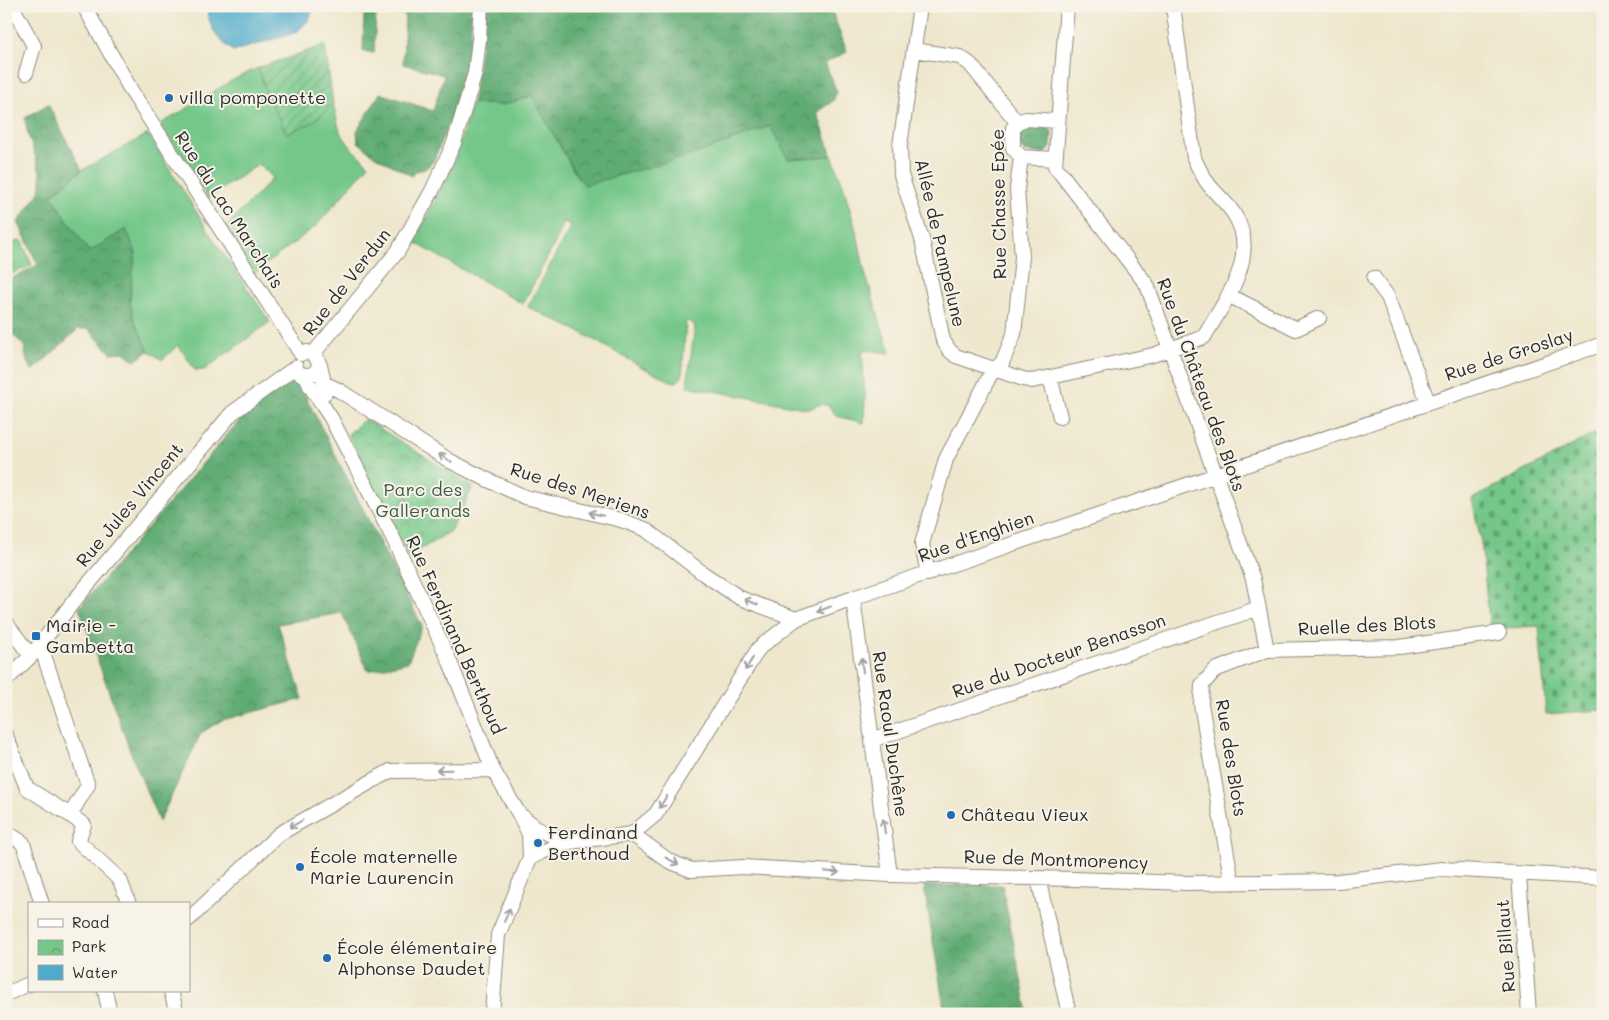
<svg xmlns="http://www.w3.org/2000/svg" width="1609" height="1020" viewBox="0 0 1609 1020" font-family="Mali,sans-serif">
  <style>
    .grass { fill: #75c789; stroke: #50795a }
    .forest { fill: url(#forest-crowns); stroke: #466c50 }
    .cemetery { fill: url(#cemetery-stones); stroke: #50795a }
    .park { fill: url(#park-crowns); stroke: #50795a }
    .garden { fill: url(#garden-furrows); stroke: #50795a }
    .water { fill: #4dabcb; stroke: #3c6b7b }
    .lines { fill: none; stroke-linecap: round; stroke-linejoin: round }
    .street-casing { stroke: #8d897c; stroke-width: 16 }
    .street { stroke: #fff; stroke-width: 14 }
    .oneway { stroke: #a0a0a0 }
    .poi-dot { fill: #1f6fb2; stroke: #f7f3e8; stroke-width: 2 }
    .labels { text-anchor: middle; stroke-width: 4; stroke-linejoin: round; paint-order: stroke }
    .poi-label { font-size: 18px; fill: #2b2b2b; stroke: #f7f3e8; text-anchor: start }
    .street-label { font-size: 18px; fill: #2b2b2b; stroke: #f7f3e8 }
    .park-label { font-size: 18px; fill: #415a47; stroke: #f7f3e8 }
  </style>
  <defs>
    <pattern id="forest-crowns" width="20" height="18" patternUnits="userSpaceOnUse" patternTransform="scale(1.25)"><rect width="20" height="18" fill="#60ac75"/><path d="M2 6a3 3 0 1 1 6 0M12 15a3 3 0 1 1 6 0" fill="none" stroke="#4f8c60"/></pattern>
    <pattern id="cemetery-stones" width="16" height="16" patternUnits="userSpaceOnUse" patternTransform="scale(1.25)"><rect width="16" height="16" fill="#75c789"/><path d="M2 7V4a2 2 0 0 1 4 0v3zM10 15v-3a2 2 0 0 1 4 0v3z" fill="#60a270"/></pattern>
    <pattern id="park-crowns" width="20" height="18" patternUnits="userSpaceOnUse" patternTransform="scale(1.25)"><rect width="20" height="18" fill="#75c789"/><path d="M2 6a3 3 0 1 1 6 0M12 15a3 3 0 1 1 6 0" fill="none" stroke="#60a270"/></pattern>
    <pattern id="garden-furrows" width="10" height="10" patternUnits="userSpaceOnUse" patternTransform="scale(1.25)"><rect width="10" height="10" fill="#75c789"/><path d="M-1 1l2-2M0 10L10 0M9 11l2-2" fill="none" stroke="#60a270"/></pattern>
  </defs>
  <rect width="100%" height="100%" fill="#f7f3e8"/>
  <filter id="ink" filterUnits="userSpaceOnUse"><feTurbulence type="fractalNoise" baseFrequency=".02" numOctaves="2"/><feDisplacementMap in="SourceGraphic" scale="10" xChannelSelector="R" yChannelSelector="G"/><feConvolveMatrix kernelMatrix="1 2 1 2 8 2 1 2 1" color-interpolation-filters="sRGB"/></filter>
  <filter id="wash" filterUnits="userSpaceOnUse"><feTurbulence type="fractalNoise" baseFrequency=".0096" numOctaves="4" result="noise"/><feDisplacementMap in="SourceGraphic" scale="20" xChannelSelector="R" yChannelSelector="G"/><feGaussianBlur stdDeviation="1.12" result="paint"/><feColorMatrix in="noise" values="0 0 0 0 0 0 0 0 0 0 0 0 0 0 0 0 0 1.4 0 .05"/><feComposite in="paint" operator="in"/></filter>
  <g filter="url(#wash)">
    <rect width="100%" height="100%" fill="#efe7cd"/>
    <path class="grass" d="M 258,68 L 269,100 L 313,122 L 333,104 L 340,132 L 352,149 L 369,165 L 317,225 L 253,274 L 225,228 L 273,178 L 259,164 L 208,198 L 160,124 C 193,107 223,82 258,68 Z
      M 532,95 L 578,178 L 695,154 L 771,126 L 788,159 L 832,156 L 843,185 L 858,238 L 865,273 L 890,353 L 866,350 L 862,352 L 865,395 L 864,423 L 836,416 L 829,406 L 821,404 L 809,409 L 687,386 L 695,325 L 686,320 L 682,377 L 677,382 L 671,381 L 642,367 L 580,332 L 528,307 L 571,225 L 564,222 L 558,237 L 523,304 L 414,242 L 453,165 L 472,103 L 503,105 Z
      M 148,134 L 212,237 L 270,322 L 204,370 L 195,370 L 178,345 L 162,360 L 149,351 L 135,322 L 130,303 L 132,276 L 126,229 L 89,252 L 51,195 L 82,170 Z
      M 21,240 L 32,265 L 6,276 L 6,246 Z"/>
    <path class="forest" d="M 331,6 L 471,6 L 471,47 L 452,115 L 433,162 L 425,169 L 416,171 L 412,176 L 375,156 L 358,142 L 357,131 L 380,93 L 433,111 L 444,75 L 403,64 L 405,14 L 376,14 L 374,53 L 363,51 L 364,14 L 331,13 Z
      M 487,6 L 830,6 L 847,52 L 825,63 L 837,92 L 833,101 L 817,112 L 832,156 L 788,159 L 770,126 L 695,154 L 585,185 L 578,178 L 532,96 L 503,105 L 472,103 Z
      M 48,104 L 82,170 L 51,195 L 89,252 L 126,229 L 136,252 L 130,290 L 130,303 L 135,322 L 149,351 L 135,361 L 123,352 L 111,353 L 88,329 L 78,329 L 33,371 L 27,362 L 24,346 L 14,336 L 6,337 L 6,281 L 38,265 L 18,222 C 25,212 35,201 40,189 C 46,172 26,140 25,118 Z
      M 1025,124 L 1046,125 L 1052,132 L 1051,147 L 1044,154 L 1024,151 L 1018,144 L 1019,130 Z
      M 287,382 L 301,387 L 422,626 L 408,662 L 368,671 L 342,613 L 278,624 L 303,699 L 222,720 L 201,733 L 159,822 L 129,748 L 79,608 L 245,414 Z
      M 1002,885 L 1028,1014 L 945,1014 L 924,886 Z"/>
    <path class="cemetery" d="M 1603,429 L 1603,710 L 1546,714 L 1539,626 L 1490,629 L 1481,542 L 1472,499 Z"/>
    <path class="park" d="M 365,419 L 473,487 L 451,531 L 408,557 L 348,434 Z"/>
    <path class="garden" d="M 325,45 L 333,104 L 313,122 L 287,134 L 269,100 L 258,68 Z"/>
    <path class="water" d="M 206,6 L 315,6 L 308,21 L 297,32 L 259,44 L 233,51 C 215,37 210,28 206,6 Z"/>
  </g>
  <g filter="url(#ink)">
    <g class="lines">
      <g class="street-casing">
        <path id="street" d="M 12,6 L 34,46 L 26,73
          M 84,6 L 132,92 L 301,354
          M 920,6 L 900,146 L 901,175 L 922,239 L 943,340 L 949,350 L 956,356 L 1023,379 L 1032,381 L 1153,355 L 1204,337 C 1225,300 1261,256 1234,214 C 1227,203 1217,195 1209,185 C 1202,176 1198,167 1194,158 L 1173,6
          M 1067,6 L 1055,166 L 1147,285 L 1253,579 L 1267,650
          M 914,50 L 960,57 L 970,64 L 1017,122 L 1013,128 L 1013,148 L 1021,157 L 1017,189 L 1022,257 L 1014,334 L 1002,363 L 993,370 L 946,459 L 922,544 L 928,574
          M 1017,122 L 1026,119 L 1057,121
          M 1021,157 L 1055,159
          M 1374,278 L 1388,297 L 1428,402
          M 1228,295 L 1296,329 L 1319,318
          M 307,352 C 322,354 323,380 325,393
          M 313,354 L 398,251 L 432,191 L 454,143 L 475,73 L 479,39 L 481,6
          M 298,372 C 307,378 316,375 319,365
          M 306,375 L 310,386 L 331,418 L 393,538 L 450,662 L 493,770 L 519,814 L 541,831 L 570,842
          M 1050,377 L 1060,417
          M 324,383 L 340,391 L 450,461 L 490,481 L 525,497 L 621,520 L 645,529 L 704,574 L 740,598 L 796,619
          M 853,598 L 890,875
          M 6,623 L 31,656
          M 6,680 L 31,656 L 74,601 L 232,413 L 296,367
          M 6,736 L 27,788 L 70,815 L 88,785 L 40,644
          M 872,740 L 1259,608
          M 70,815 L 84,825 L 78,841 L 120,880 L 129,904
          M 520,816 L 529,834 L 530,858
          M 6,832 L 23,843 L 42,904
          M 632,834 L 656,814 L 759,648 L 796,619 L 853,598 L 1603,344
          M 1519,875 L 1529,1014
          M 1038,878 L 1069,1014
          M 1232,883 L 1201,704 L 1202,685 L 1215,670 L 1267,650 L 1399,647 L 1499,633
          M 189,919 L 279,834 L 390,771 L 493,770
          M 105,991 L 110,1014
          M 171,991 L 177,1014
          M 6,994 L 29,984
          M 492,1014 L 498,935 L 530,858 L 551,848 L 570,842 L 632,834 L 669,861 L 691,870 L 743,867 L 890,875 L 1074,879 L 1186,883 L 1338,881 L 1442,869 L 1603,878"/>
      </g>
      <use href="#street" class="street"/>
    </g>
    <defs><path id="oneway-shaft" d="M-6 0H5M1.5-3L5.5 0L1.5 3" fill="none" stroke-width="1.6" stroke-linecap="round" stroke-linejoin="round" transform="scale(1.25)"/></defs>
    <g class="oneway">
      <use href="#oneway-shaft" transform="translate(445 458) rotate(-148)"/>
      <use href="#oneway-shaft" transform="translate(596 514) rotate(-167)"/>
      <use href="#oneway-shaft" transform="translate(751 602) rotate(-158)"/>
      <use href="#oneway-shaft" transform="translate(824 609) rotate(159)"/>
      <use href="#oneway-shaft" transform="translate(749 664) rotate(122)"/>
      <use href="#oneway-shaft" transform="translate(862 665) rotate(-98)"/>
      <use href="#oneway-shaft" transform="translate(444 770) rotate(179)"/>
      <use href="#oneway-shaft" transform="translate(663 802) rotate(122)"/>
      <use href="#oneway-shaft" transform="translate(296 824) rotate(150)"/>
      <use href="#oneway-shaft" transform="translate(884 826) rotate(-98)"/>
      <use href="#oneway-shaft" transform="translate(672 861) rotate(28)"/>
      <use href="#oneway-shaft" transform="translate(832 872) rotate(3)"/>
      <use href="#oneway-shaft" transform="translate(507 915) rotate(-67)"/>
    </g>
  </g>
  <g class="poi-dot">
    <circle cx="169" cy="98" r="5"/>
    <rect x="31" y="631" width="10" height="10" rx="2.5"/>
    <circle cx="951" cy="815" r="5"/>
    <circle cx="538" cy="843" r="5"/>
    <circle cx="300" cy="867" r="5"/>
    <circle cx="327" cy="958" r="5"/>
  </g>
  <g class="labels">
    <g class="poi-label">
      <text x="179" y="104">villa pomponette</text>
      <text x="46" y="632">Mairie -<tspan x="46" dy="21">Gambetta</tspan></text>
      <text x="961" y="821">Château Vieux</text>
      <text x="548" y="839">Ferdinand<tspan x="548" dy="21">Berthoud</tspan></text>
      <text x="310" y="863">École maternelle<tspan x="310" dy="21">Marie Laurencin</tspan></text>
      <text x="337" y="954">École élémentaire<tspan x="337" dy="21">Alphonse Daudet</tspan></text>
    </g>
    <g class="street-label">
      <text transform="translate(999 204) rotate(-91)" y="6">Rue Chasse Epée</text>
      <text transform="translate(229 210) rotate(57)" y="6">Rue du Lac Marchais</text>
      <text transform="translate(940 243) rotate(77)" y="6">Allée de Pampelune</text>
      <text transform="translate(347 282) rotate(-52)" y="6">Rue de Verdun</text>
      <text transform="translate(1509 355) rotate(-18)" y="6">Rue de Groslay</text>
      <text transform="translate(1201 385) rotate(70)" y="6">Rue du Château des Blots</text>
      <text transform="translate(580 491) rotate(18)" y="6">Rue des Meriens</text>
      <text transform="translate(130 505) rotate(-50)" y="6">Rue Jules Vincent</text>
      <text transform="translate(976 537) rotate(-19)" y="6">Rue d'Enghien</text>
      <text transform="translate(1367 626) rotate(-3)" y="6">Ruelle des Blots</text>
      <text transform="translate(455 635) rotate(66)" y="6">Rue Ferdinand Berthoud</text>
      <text transform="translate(1059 656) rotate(-19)" y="6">Rue du Docteur Benasson</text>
      <text transform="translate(890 734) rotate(82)" y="6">Rue Raoul Duchêne</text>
      <text transform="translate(1231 758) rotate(81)" y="6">Rue des Blots</text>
      <text transform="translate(1056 860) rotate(2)" y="6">Rue de Montmorency</text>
      <text transform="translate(1506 946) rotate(-94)" y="6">Rue Billaut</text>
    </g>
    <g class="park-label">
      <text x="423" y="496">Parc des<tspan x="423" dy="21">Gallerands</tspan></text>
    </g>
  </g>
  <rect width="1609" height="1020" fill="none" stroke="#f7f3e8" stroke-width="25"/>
  <rect x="28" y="902" width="162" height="90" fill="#f7f3e8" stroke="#a5a39c"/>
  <rect x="38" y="919" width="25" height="8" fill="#ffffff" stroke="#a5a39c"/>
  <text x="72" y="928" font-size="15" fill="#2b2b2b">Road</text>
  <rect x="38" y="940" width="25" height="15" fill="url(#park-crowns)" stroke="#a5a39c"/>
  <text x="72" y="952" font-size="15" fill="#2b2b2b">Park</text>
  <rect x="38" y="965" width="25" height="15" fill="#4dabcb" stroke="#a5a39c"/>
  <text x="72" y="978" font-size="15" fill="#2b2b2b">Water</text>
</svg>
